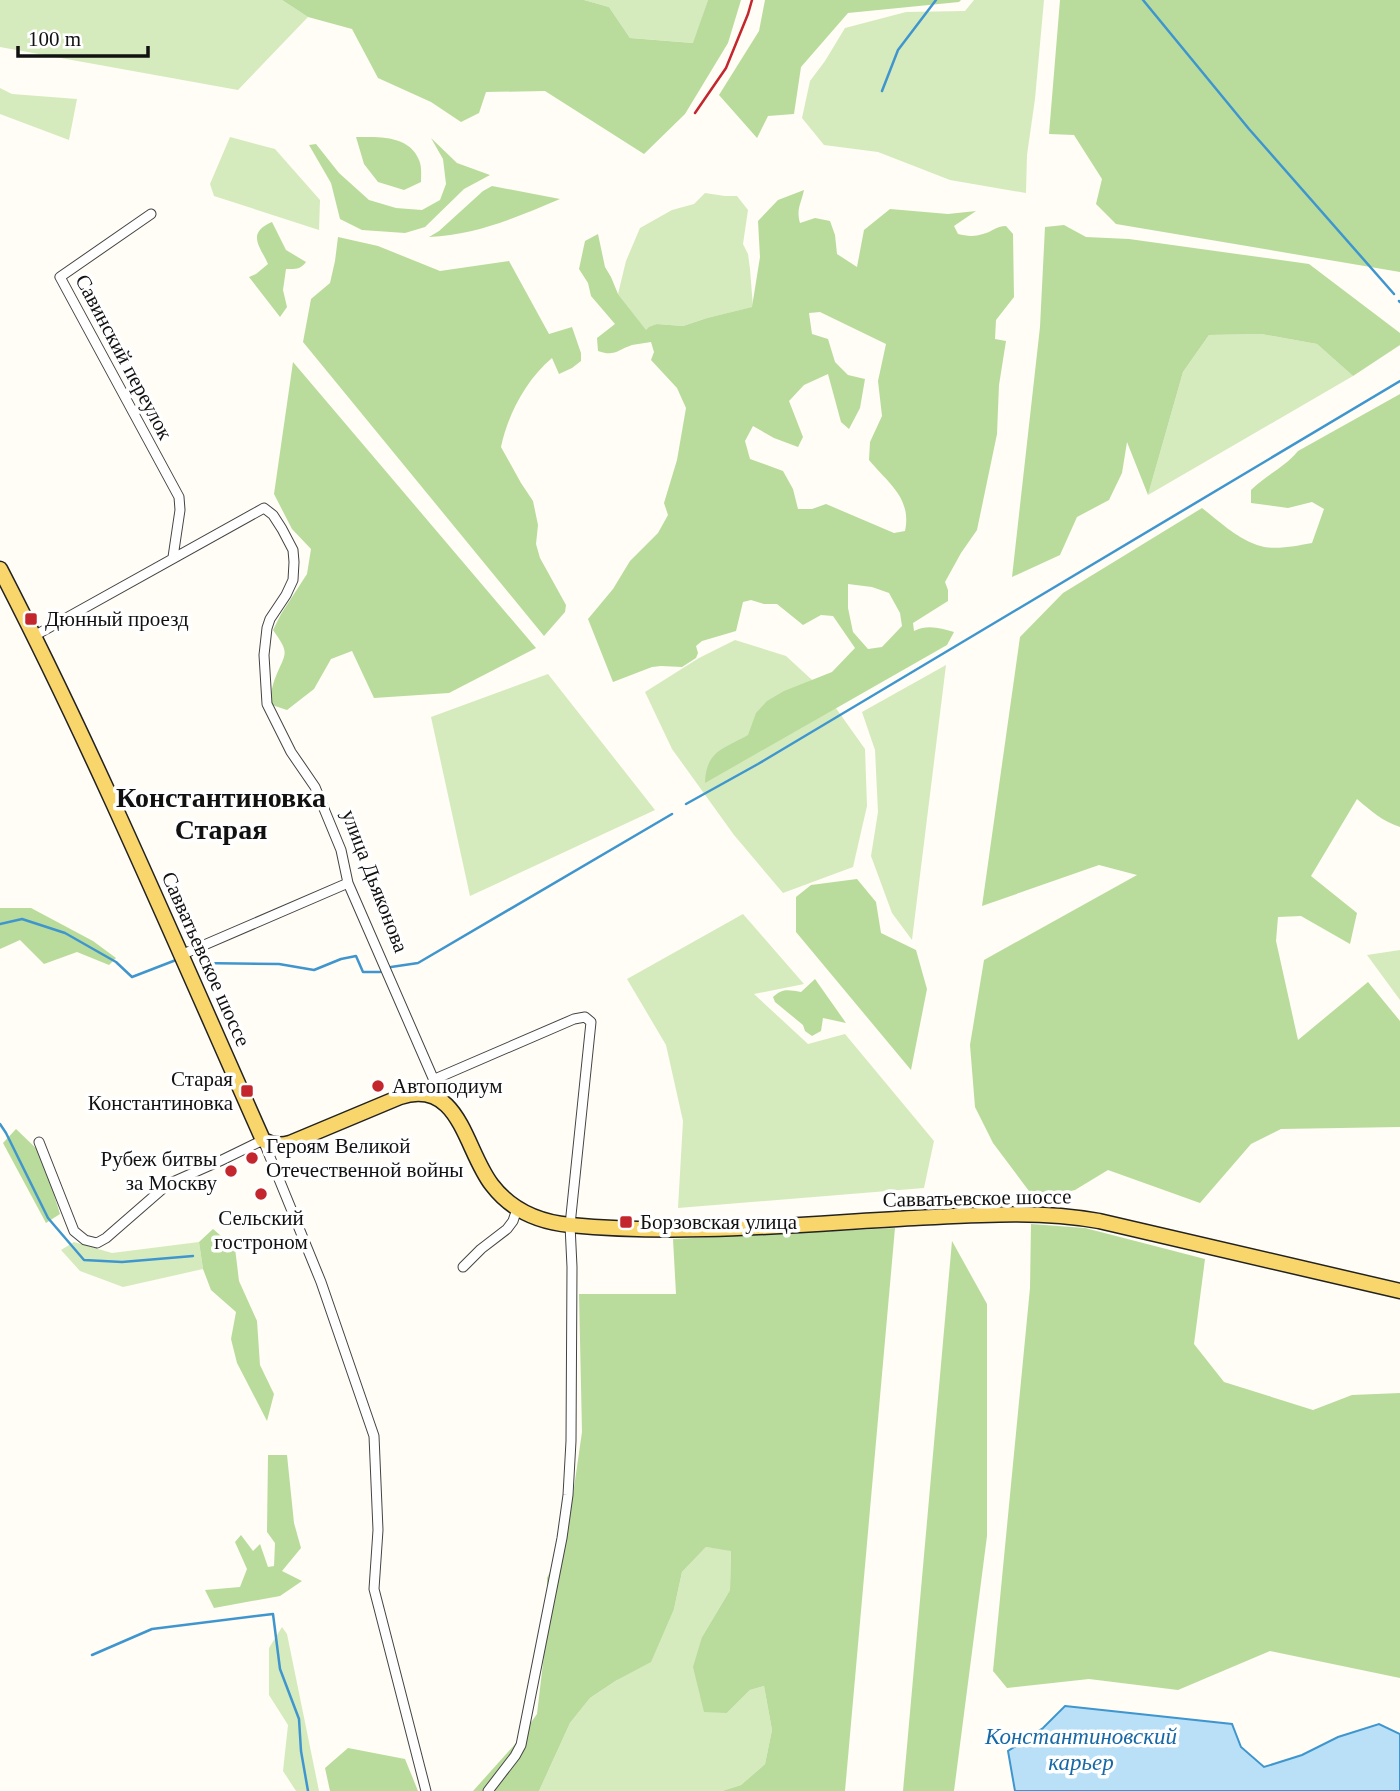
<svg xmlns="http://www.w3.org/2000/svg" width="1400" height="1791" viewBox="0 0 1400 1791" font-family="'Times New Roman',serif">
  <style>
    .green { fill: #d5ebbd }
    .forest { fill: #b9dc9c; fill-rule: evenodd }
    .water { fill: #b9e0f7; stroke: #3f96cf; stroke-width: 2 }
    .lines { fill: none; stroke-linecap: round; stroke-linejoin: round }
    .stream { stroke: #3f96cf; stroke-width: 2.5 }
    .minor-casing { stroke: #444; stroke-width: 11 }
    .primary-casing { stroke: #222; stroke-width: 17 }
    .minor { stroke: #fff; stroke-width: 9 }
    .primary { stroke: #f9d66b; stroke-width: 14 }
    .rail { stroke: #c4262e; stroke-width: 2.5 }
    .poi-dot { fill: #c4262e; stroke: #fff; stroke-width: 2.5 }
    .labels { text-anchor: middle; stroke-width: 7; stroke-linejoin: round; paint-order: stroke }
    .street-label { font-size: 21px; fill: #111; stroke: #fff }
    .poi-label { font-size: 21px; fill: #111; stroke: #fff; text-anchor: start }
    .water-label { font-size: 23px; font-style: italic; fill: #1768a6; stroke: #fff }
    .district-label { font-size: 28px; font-weight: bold; fill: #111; stroke: #fff }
  </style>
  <rect width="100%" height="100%" fill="#fffdf5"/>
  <path class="green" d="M 0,0 L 282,0 L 308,17 L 238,90 L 0,47 Z
    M 584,0 L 708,0 L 694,43 L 630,38 L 609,7 Z
    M 974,0 L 1044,0 L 1035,99 L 1027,155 L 1026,193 L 950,180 L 878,152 L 824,145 L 802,118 L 810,81 L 825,61 L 845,28 L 906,12 L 965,11 Z
    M 0,88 L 12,94 L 77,99 L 69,140 L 0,114 Z
    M 230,137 L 275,149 L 320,200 L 319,230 L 214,196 L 210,184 Z
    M 705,193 L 725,196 L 737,196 L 748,210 L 743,244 L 748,254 L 750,269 L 753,307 L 707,318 L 683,326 L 657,324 L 646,331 L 618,294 L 626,261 L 640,228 L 672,210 L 694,204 Z
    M 1261,334 L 1317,344 L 1353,376 L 1148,495 L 1183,372 L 1209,335 Z
    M 735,640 L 786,656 L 823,690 L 865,749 L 867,806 L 853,867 L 783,893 L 734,835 L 672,749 L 645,692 L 699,658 Z
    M 946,665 L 912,940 L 892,913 L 871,856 L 878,812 L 875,750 L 862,712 Z
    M 548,674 L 655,810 L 470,896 L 431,717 Z
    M 743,914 L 804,984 L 754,994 L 808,1044 L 845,1034 L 934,1141 L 924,1188 L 678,1208 L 683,1121 L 666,1045 L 627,979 Z
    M 1400,950 L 1400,1000 L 1367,955 Z
    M 74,1242 L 112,1253 L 199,1242 L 203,1269 L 123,1287 L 80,1271 L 61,1250 Z
    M 706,1547 L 731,1550 L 730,1590 L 702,1637 L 727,1713 L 750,1690 L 764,1686 L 772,1730 L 765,1764 L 741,1785 L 722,1791 L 539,1791 L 570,1723 L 590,1698 L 617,1680 L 674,1609 L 682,1572 Z
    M 282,1627 L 287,1634 L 319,1791 L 296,1791 L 283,1771 L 288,1725 L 269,1695 L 269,1648 Z"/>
  <path class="forest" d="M 282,0 L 584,0 L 609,7 L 630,38 L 693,43 L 708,0 L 741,0 L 728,43 L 685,114 L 644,154 L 545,91 L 486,92 L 479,113 L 461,122 L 431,102 L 378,78 L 352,29 L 308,17 Z
    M 765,0 L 961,0 L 959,2 L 848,13 L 801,67 L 794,114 L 768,116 L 757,138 L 719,95 L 759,31 Z
    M 1060,0 L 1400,0 L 1400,272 L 1116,224 L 1096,204 L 1102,179 L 1074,135 L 1049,134 Z
    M 356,137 C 379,137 409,135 419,160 C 422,166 421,176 421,182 L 404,190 L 378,182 L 364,164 Z
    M 431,138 L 457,163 L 490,175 L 464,189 L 425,227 L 405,233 L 362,230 L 340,219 L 331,183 L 309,145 L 316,144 L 339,173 L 369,200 L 396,208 L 422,210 L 440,200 L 446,184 L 443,159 Z
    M 492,186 L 560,199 C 517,217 477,235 429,237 L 439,231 L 483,191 Z
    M 804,190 C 801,204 796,209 800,223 L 815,218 L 830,221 L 835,235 L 837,254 L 857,267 L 864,230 L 890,209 L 948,214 L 976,211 L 954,226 L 958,234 C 966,236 974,237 983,234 C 992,232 996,226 1006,226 L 1013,234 L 1014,297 L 996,320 L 995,339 L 1006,341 L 999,385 L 997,434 L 977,530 L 961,553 L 945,582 L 948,590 L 948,601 L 913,623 L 914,631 C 928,624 940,628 954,632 L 947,645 L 705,783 C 706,751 723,749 748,735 L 756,713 L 767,701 L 784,691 L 832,672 L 855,648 L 833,616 L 821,615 L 803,625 L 777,604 L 764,604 L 751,600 L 743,602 L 736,631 L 702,641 L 696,646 L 698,653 L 696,658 L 682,667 L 661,666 L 652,667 L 613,682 L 588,619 L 613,589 L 630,561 L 658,533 L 668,515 L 664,503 L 677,460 L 686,408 L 677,388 L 651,360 L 654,352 L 651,342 C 645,343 638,344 632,345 C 617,350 615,357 598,351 L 597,338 L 615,324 L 591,296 L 588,283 L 579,269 L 585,241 L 598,234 L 605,267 L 611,277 L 618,294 L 646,330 L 649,327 L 657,324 L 683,326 L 707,318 L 752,307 L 760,257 L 758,221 L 778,200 ZM 820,312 L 886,344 L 878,381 L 882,416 L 870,442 L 869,460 C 888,483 912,498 905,531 L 894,533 L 826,504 L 812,509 L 798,509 L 793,489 L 783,471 L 750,459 L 745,441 L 753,426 L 774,438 L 798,447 L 803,437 L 789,401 L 804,385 L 828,374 L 841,422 L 849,429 L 860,408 L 865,379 L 848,375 L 835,362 L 828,339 L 812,334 L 809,313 ZM 848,584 L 872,587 L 889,593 L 900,613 L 902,626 L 882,647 L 868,649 L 853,632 L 848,608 Z
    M 272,222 L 286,250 L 306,262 C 300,270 295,269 286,269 L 283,290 L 287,307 L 280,317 L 249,277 L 256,274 L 268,264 C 260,246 246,233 272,222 Z
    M 1064,225 L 1086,237 L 1129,239 L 1309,264 L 1400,333 L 1400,345 L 1353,376 L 1317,344 L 1261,334 L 1209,335 L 1183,372 L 1148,495 L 1127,442 L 1122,473 L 1109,500 L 1077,517 L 1060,555 L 1012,577 L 1040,327 L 1045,227 Z
    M 338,237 L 378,246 L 440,271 L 509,261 L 549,334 L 572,327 L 581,353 L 581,361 L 572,368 L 559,374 L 552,358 C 526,380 508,414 501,447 L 521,483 L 533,501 L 538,525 L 536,544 L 540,558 L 566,605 L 565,612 L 544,636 L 303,342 L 311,299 L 330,283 L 335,261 Z
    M 293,362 L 536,648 L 449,693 L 374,698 L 352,651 L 331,659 L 314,689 L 287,710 L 269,704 C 271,695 272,685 276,676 C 286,652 290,654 273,630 L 281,614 L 307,574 L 311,549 L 292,529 L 274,494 Z
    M 1400,394 L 1400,827 C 1382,821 1371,811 1357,799 L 1311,876 L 1357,913 L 1350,944 L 1301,916 L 1278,917 L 1276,941 L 1298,1040 L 1368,982 L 1400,1021 L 1400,1127 L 1281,1129 L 1251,1144 L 1200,1203 L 1108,1170 L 1075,1190 L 1035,1199 L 993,1143 L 975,1107 L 970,1045 L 984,960 L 1137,875 L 1099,865 L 982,906 L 1020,637 L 1063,593 L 1202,508 C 1219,521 1235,537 1257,545 C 1273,551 1295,546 1312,543 L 1324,509 L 1312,502 L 1288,508 L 1251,503 L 1251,490 C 1267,474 1284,468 1298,451 Z
    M 857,879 L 876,902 L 881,933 L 916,950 L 927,989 L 911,1070 L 796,932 L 796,897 L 811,885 Z
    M 0,908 L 31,908 L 93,941 L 116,958 L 109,965 L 77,952 L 44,964 L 20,940 L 0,949 Z
    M 815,979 L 846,1023 L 823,1018 L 821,1031 L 812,1036 L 805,1031 L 803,1025 L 775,1002 L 773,997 C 783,988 788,990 801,992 Z
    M 16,1129 L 41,1153 L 60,1214 L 46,1223 L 3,1143 Z
    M 1031,1224 L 1085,1228 L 1205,1259 L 1194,1344 L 1224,1382 L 1313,1410 L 1352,1395 L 1400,1393 L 1400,1678 L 1270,1651 L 1178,1690 L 1089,1679 L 1007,1688 L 993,1671 L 1030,1288 Z
    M 895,1228 L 845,1791 L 722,1791 L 741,1785 L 765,1764 L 772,1730 L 764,1686 L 750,1690 L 727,1713 L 704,1712 L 693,1667 L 702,1637 L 730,1590 L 731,1551 L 706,1547 L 682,1572 L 674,1609 L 651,1662 L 617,1680 L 590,1698 L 570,1723 L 539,1791 L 473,1791 L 517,1742 L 537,1714 L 547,1629 L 547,1578 L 567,1536 L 582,1432 L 579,1294 L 676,1294 L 673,1239 Z
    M 213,1229 L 235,1248 L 239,1281 L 257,1321 L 260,1365 L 274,1394 L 267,1421 L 237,1363 L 231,1339 L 236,1312 L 211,1290 L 203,1269 L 199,1242 Z
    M 952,1241 L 987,1304 L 987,1536 L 954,1791 L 903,1791 Z
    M 268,1455 L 287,1455 L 294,1523 L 301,1548 L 282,1571 L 302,1581 L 280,1596 L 214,1608 L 205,1590 L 240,1587 L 247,1569 L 235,1542 L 241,1535 L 253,1551 L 260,1544 L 268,1567 L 274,1566 L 275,1543 L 267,1532 Z
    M 348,1748 L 405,1759 L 418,1791 L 330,1791 L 325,1768 Z"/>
  <path class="water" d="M 1065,1706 L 1232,1724 L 1241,1747 L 1264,1767 L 1302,1755 L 1338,1737 L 1379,1724 L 1400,1734 L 1400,1791 L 1015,1791 L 1008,1751 L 1043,1728 Z"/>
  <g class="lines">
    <path class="stream" d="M 1143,0 L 1249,129 L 1394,294
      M 882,91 L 898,50 L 936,0
      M 1399,301 L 1400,302
      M 686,804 L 758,764 L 1400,381
      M 0,924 L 22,919 L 65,933 L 116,962 L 132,977 L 176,960
      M 198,963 L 279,964 L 314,970 L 341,959 L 356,956 L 363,972 L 380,972
      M 391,967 L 418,963 L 672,814
      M 0,1124 L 6,1133 L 48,1218 L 84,1260 L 122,1262 L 193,1256
      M 92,1655 L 152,1629 L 273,1614 L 280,1669 L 299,1719 L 301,1751 L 308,1791"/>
    <g class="minor-casing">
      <path id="minor" d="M 151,214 L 60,277 L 179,497 L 180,510 L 173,557
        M 34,636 L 264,508 L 273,515 L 282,529 L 293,550 L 294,562 L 293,580 L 286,595 L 270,619 L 267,628 L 264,655 L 267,704 L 291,752 L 315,787 L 341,850 L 348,883 L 443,1101
        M 181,955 L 348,883
        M 435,1079 L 574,1019 L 585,1017 L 591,1022 L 570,1225 L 572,1267 L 571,1441 L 568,1495 L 562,1538 L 521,1745 L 515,1756 L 488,1791
        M 39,1142 L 74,1231 L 85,1240 L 97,1243 L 106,1238 L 168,1184 L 220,1161 L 263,1140 L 321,1282 L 374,1436 L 378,1530 L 374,1589 L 426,1791
        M 463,1267 L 481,1249 L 507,1229 L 513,1221 L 517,1209"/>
    </g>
    <g class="primary-casing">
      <path id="primary" d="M 0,569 C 96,755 178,949 263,1140 C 272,1145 280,1146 290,1143 L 400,1097 C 460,1077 465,1151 492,1185 C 511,1210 539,1222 570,1225 C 684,1236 800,1224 914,1218 C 976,1215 1038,1210 1099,1221 L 1400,1291"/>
    </g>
    <use href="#minor" class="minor"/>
    <use href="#primary" class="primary"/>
    <path class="rail" d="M 695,113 L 726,68 L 748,14 L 752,0"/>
  </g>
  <g class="poi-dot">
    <rect x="24" y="612" width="14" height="14" rx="3.5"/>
    <circle cx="378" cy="1086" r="7"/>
    <rect x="240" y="1084" width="14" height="14" rx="3.5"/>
    <circle cx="252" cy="1158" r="7"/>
    <circle cx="231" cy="1171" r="7"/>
    <circle cx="261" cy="1194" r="7"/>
    <rect x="619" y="1215" width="14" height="14" rx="3.5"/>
  </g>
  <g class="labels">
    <g class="street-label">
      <text transform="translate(124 357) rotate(62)" y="7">Савинский переулок</text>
      <text transform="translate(375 881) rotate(69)" y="7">улица Дьяконова</text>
      <text transform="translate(206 959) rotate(66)" y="7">Савватьевское шоссе</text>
      <text transform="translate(977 1198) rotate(-1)" y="7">Савватьевское шоссе</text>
    </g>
    <g class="poi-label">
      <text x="45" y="626">Дюнный проезд</text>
      <text x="233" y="1086" text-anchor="end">Старая<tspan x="233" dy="24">Константиновка</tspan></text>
      <text x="392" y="1093">Автоподиум</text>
      <text x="266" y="1153">Героям Великой<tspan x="266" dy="24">Отечественной войны</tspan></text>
      <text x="217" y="1166" text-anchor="end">Рубеж битвы<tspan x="217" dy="24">за Москву</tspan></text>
      <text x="261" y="1225" text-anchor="middle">Сельский<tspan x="261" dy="24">гостроном</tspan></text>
      <text x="640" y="1229">Борзовская улица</text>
    </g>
    <g class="water-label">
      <text x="1081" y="1744">Константиновский<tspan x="1081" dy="26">карьер</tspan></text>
    </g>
    <g class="district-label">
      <text x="221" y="807">Константиновка<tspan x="221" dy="32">Старая</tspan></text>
    </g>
  </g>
  <path d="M18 46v10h130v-10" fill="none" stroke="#111111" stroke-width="3.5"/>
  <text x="28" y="46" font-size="21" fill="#111111" stroke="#ffffff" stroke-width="5" paint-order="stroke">100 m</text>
</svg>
